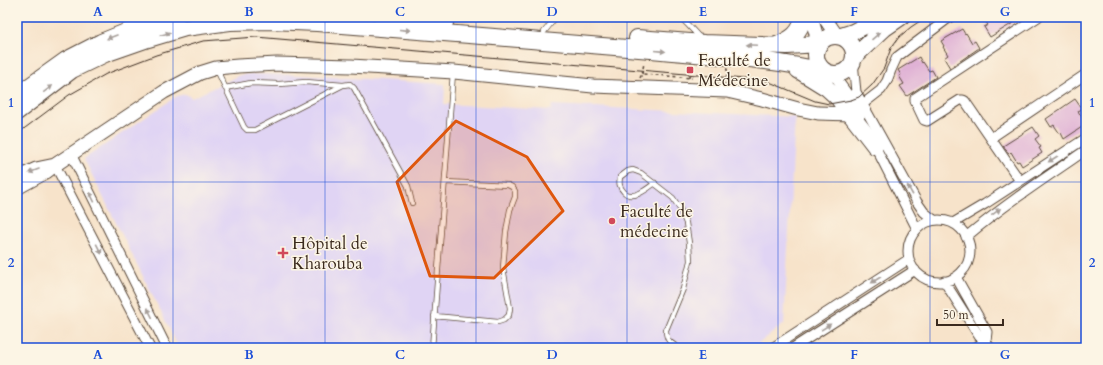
<svg xmlns="http://www.w3.org/2000/svg" width="1103" height="365" viewBox="0 0 1103 365" font-family="Cardo,serif">
  <style>
    .built { fill: #e0d4f4 }
    .building { fill: #e0b2d5 }
    .lines { fill: none; stroke-linecap: round; stroke-linejoin: round }
    .lane-casing { stroke: #574638; stroke-width: 6 }
    .street-casing { stroke: #574638; stroke-width: 11 }
    .secondary-casing { stroke: #574638; stroke-width: 15 }
    .highway-casing { stroke: #574638; stroke-width: 18 }
    .path { stroke: #574638; stroke-width: 1.5; stroke-dasharray: 3 3; stroke-linecap: butt }
    .lane { stroke: #fff; stroke-width: 4.5 }
    .street { stroke: #fff; stroke-width: 9 }
    .secondary { stroke: #fff; stroke-width: 13 }
    .highway { stroke: #fff; stroke-width: 16 }
    .tram { stroke: #3b2a1e; stroke-width: 1 }
    .oneway { fill: #a79f9a }
    .marked { fill: #df570d; fill-opacity: 0.2; stroke: #df570d; stroke-width: 3; stroke-linejoin: round }
    .grid { fill: none; stroke: #1d4ed8; stroke-width: 1; stroke-opacity: 0.55 }
    .poi-dot { fill: #d1495b; stroke: #fcf5e5; stroke-width: 1.5 }
    .labels { text-anchor: middle; stroke-width: 3; stroke-linejoin: round; paint-order: stroke }
    .poi-label { font-size: 17px; fill: #3b2a1e; stroke: #fcf5e5; text-anchor: start }
    .neatline { fill: none; stroke: #1d4ed8; stroke-width: 1.5 }
    .grid-label { font-size: 13px; text-anchor: middle; font-weight: bold; fill: #1d4ed8 }
  </style>
  <rect width="100%" height="100%" fill="#fcf5e5"/>
  <filter id="ink" filterUnits="userSpaceOnUse"><feTurbulence type="fractalNoise" baseFrequency=".025" numOctaves="2"/><feDisplacementMap in="SourceGraphic" scale="8" xChannelSelector="R" yChannelSelector="G"/><feConvolveMatrix kernelMatrix="1 2 1 2 8 2 1 2 1" color-interpolation-filters="sRGB"/></filter>
  <filter id="wash" filterUnits="userSpaceOnUse"><feTurbulence type="fractalNoise" baseFrequency=".012" numOctaves="4" result="noise"/><feDisplacementMap in="SourceGraphic" scale="16" xChannelSelector="R" yChannelSelector="G"/><feGaussianBlur stdDeviation="0.9" result="paint"/><feColorMatrix in="noise" values="0 0 0 0 0 0 0 0 0 0 0 0 0 0 0 0 0 1.4 0 .05"/><feComposite in="paint" operator="in"/></filter>
  <g filter="url(#wash)">
    <rect width="100%" height="100%" fill="#f7e3ca"/>
    <path class="built" d="M 249,74 L 300,75 L 445,84 L 444,104 L 551,110 L 552,105 L 795,117 L 784,324 L 753,348 L 179,348 L 84,159 L 177,96 L 186,94 L 192,98 L 240,75 Z"/>
    <g id="blocks">
      <path class="building" d="M 983,17 L 1023,17 L 990,37 L 984,27 L 988,25 Z
        M 962,29 L 965,34 L 966,33 L 972,43 L 975,41 L 979,48 L 950,68 L 944,58 L 948,55 L 943,47 L 944,46 L 941,41 Z
        M 919,57 L 922,63 L 923,62 L 929,71 L 932,70 L 936,77 L 907,96 L 900,86 L 904,84 L 899,76 L 901,75 L 898,70 Z
        M 1075,99 L 1082,109 L 1078,111 L 1083,119 L 1082,120 L 1085,125 L 1064,139 L 1061,133 L 1060,134 L 1054,125 L 1051,127 L 1046,119 Z
        M 1033,127 L 1039,136 L 1035,139 L 1041,147 L 1039,148 L 1042,153 L 1022,166 L 1019,161 L 1017,162 L 1011,152 L 1009,154 L 1003,146 Z"/>
    </g>
  </g>
  <g filter="url(#ink)">
    <use href="#blocks" fill-opacity="0" stroke="#574638" stroke-width="1"/>
    <g class="lines">
      <g class="lane-casing">
        <path id="lane" d="M 671,17 L 681,18 L 689,26 L 701,39
          M 544,32 L 556,17
          M 217,70 L 244,127 L 247,130 L 255,130 L 343,85 L 350,84 L 354,88 L 408,186 L 412,203
          M 225,88 L 251,83 L 279,84 L 306,82 L 343,85
          M 655,183 C 647,189 633,201 624,192 C 619,187 619,183 620,177 L 628,171 L 633,170 L 641,173 L 673,198 L 680,209 L 686,223 L 689,243 L 690,261 L 683,289 L 666,330 C 666,341 671,343 679,348
          M 434,316 L 498,322 L 504,320 L 509,315 L 510,308 L 503,268 L 506,232 L 510,210 L 515,197 L 515,191 L 512,187 L 508,185 L 445,182
          M 432,348 L 453,73"/>
      </g>
      <g class="street-casing">
        <path id="street" d="M 853,62 L 856,92 L 917,202 L 924,212 L 934,220
          M 833,74 L 849,96 L 860,116
          M 863,104 L 881,90 L 887,81 L 891,70 L 897,57 L 950,17
          M 991,138 L 1086,74
          M 873,142 L 917,229
          M 71,154 L 167,348
          M 55,165 L 150,348
          M 1020,181 L 965,101 L 963,100 L 960,100 L 927,121 L 924,120 L 915,101 L 915,98 L 1038,17
          M908 251a31 31 0 1 1 62 0a31 31 0 1 1-62 0Z
          M 953,223 L 985,204 L 1086,138
          M 966,237 C 1004,205 1045,178 1086,150
          M 956,277 L 987,332 L 986,341 L 990,348
          M 944,281 L 979,336 L 986,341
          M 772,348 L 909,259
          M 793,348 L 915,270
          M 975,348 L 986,341"/>
      </g>
      <g class="secondary-casing">
        <path id="secondary" d="M 811,17 L 816,34 L 816,51
          M 824,17 L 837,36
          M 55,165 L 164,92 L 200,73 L 216,68 L 238,66 L 277,64 L 351,66 L 454,72 L 593,86 L 727,91 L 762,99 L 798,109 L 818,113 L 851,114
          M 17,178 L 36,169 L 55,165 L 46,172 L 17,188"/>
      </g>
      <g class="highway-casing">
        <path id="highway" d="M 384,17 L 445,23
          M 841,36 L 853,32 L 882,17
          M816 55a19 19 0 1 1 38 0a19 19 0 1 1-38 0Z
          M 637,38 L 704,43 L 787,46 L 819,44
          M 777,45 C 791,39 801,33 803,17
          M 854,57 L 885,28 L 901,17
          M 798,70 L 827,88 L 838,98 L 875,146
          M 17,95 L 66,60 L 101,42 L 143,25 L 176,17
          M 17,112 L 72,70 L 105,54 L 148,39 L 185,28 L 230,22 L 271,21 L 317,23 C 428,32 540,40 651,50 C 710,56 770,58 827,72"/>
      </g>
      <path class="path" d="M 726,69 L 727,69 L 727,80
        M 642,74 L 644,63
        M 640,78 L 642,74 L 692,78
        M 689,78 L 690,66"/>
      <use href="#lane" class="lane"/>
      <use href="#street" class="street"/>
      <use href="#secondary" class="secondary"/>
      <use href="#highway" class="highway"/>
      <path class="tram" d="M 17,134 L 69,95 L 106,74 L 156,55 L 203,41 L 256,37 L 767,81 L 815,101 L 829,104 L 851,100 L 859,97 L 872,85 L 884,68 L 891,48 L 899,37 L 911,27 L 926,17"/>
    </g>
    <defs><path id="oneway-solid" d="M-6-.8H1V-3.2L6.5 0L1 3.2V.8H-6Z"/></defs>
    <g class="oneway">
      <use href="#oneway-solid" transform="translate(405 30) rotate(5)"/>
      <use href="#oneway-solid" transform="translate(165 34) rotate(-15)"/>
      <use href="#oneway-solid" transform="translate(876 36) rotate(-41)"/>
      <use href="#oneway-solid" transform="translate(112 37) rotate(159)"/>
      <use href="#oneway-solid" transform="translate(752 45) rotate(-178)"/>
      <use href="#oneway-solid" transform="translate(660 51) rotate(5)"/>
      <use href="#oneway-solid" transform="translate(48 89) rotate(-37)"/>
      <use href="#oneway-solid" transform="translate(1053 159) rotate(147)"/>
      <use href="#oneway-solid" transform="translate(34 171) rotate(159)"/>
      <use href="#oneway-solid" transform="translate(910 190) rotate(-119)"/>
      <use href="#oneway-solid" transform="translate(92 197) rotate(-116)"/>
      <use href="#oneway-solid" transform="translate(996 212) rotate(-37)"/>
      <use href="#oneway-solid" transform="translate(99 249) rotate(63)"/>
      <use href="#oneway-solid" transform="translate(876 280) rotate(147)"/>
      <use href="#oneway-solid" transform="translate(150 313) rotate(-117)"/>
      <use href="#oneway-solid" transform="translate(826 327) rotate(-32)"/>
    </g>
  </g>
  <path class="marked" d="M 456,121 L 527,157 L 563,211 L 494,278 L 430,276 L 397,182 Z"/>
  <path class="grid" d="M 173,17 L 173,348M 325,17 L 325,348M 476,17 L 476,348M 627,17 L 627,348M 778,17 L 778,348M 930,17 L 930,348M 17,182 L 1086,182"/>
  <g class="poi-dot">
    <rect x="686" y="66" width="8" height="8" rx="2"/>
    <circle cx="612" cy="221" r="4"/>
    <path d="M281 247h4v4h4v4h-4v4h-4v-4h-4v-4h4z"/>
  </g>
  <g class="labels">
    <g class="poi-label">
      <text x="698" y="66">Faculté de<tspan x="698" dy="20">Médecine</tspan></text>
      <text x="620" y="217">Faculté de<tspan x="620" dy="20">médecine</tspan></text>
      <text x="292" y="249">Hôpital de<tspan x="292" dy="20">Kharouba</tspan></text>
    </g>
  </g>
  <rect width="1103" height="365" fill="none" stroke="#fcf5e5" stroke-width="44"/>
  <path d="M937 319v6h66v-6" fill="none" stroke="#3b2a1e" stroke-width="2"/>
  <text x="943" y="319" font-size="12" fill="#3b2a1e" stroke="#fcf5e5" stroke-width="3" paint-order="stroke">50 m</text>
  <rect x="22" y="22" width="1059" height="321" class="neatline"/>
  <g class="grid-label">
    <text x="98" y="16">A</text>
    <text x="249" y="16">B</text>
    <text x="400" y="16">C</text>
    <text x="552" y="16">D</text>
    <text x="703" y="16">E</text>
    <text x="854" y="16">F</text>
    <text x="1005" y="16">G</text>
    <text x="11" y="107">1</text>
    <text x="1092" y="107">1</text>
    <text x="11" y="267">2</text>
    <text x="1092" y="267">2</text>
    <text x="98" y="359">A</text>
    <text x="249" y="359">B</text>
    <text x="400" y="359">C</text>
    <text x="552" y="359">D</text>
    <text x="703" y="359">E</text>
    <text x="854" y="359">F</text>
    <text x="1005" y="359">G</text>
  </g>
</svg>
